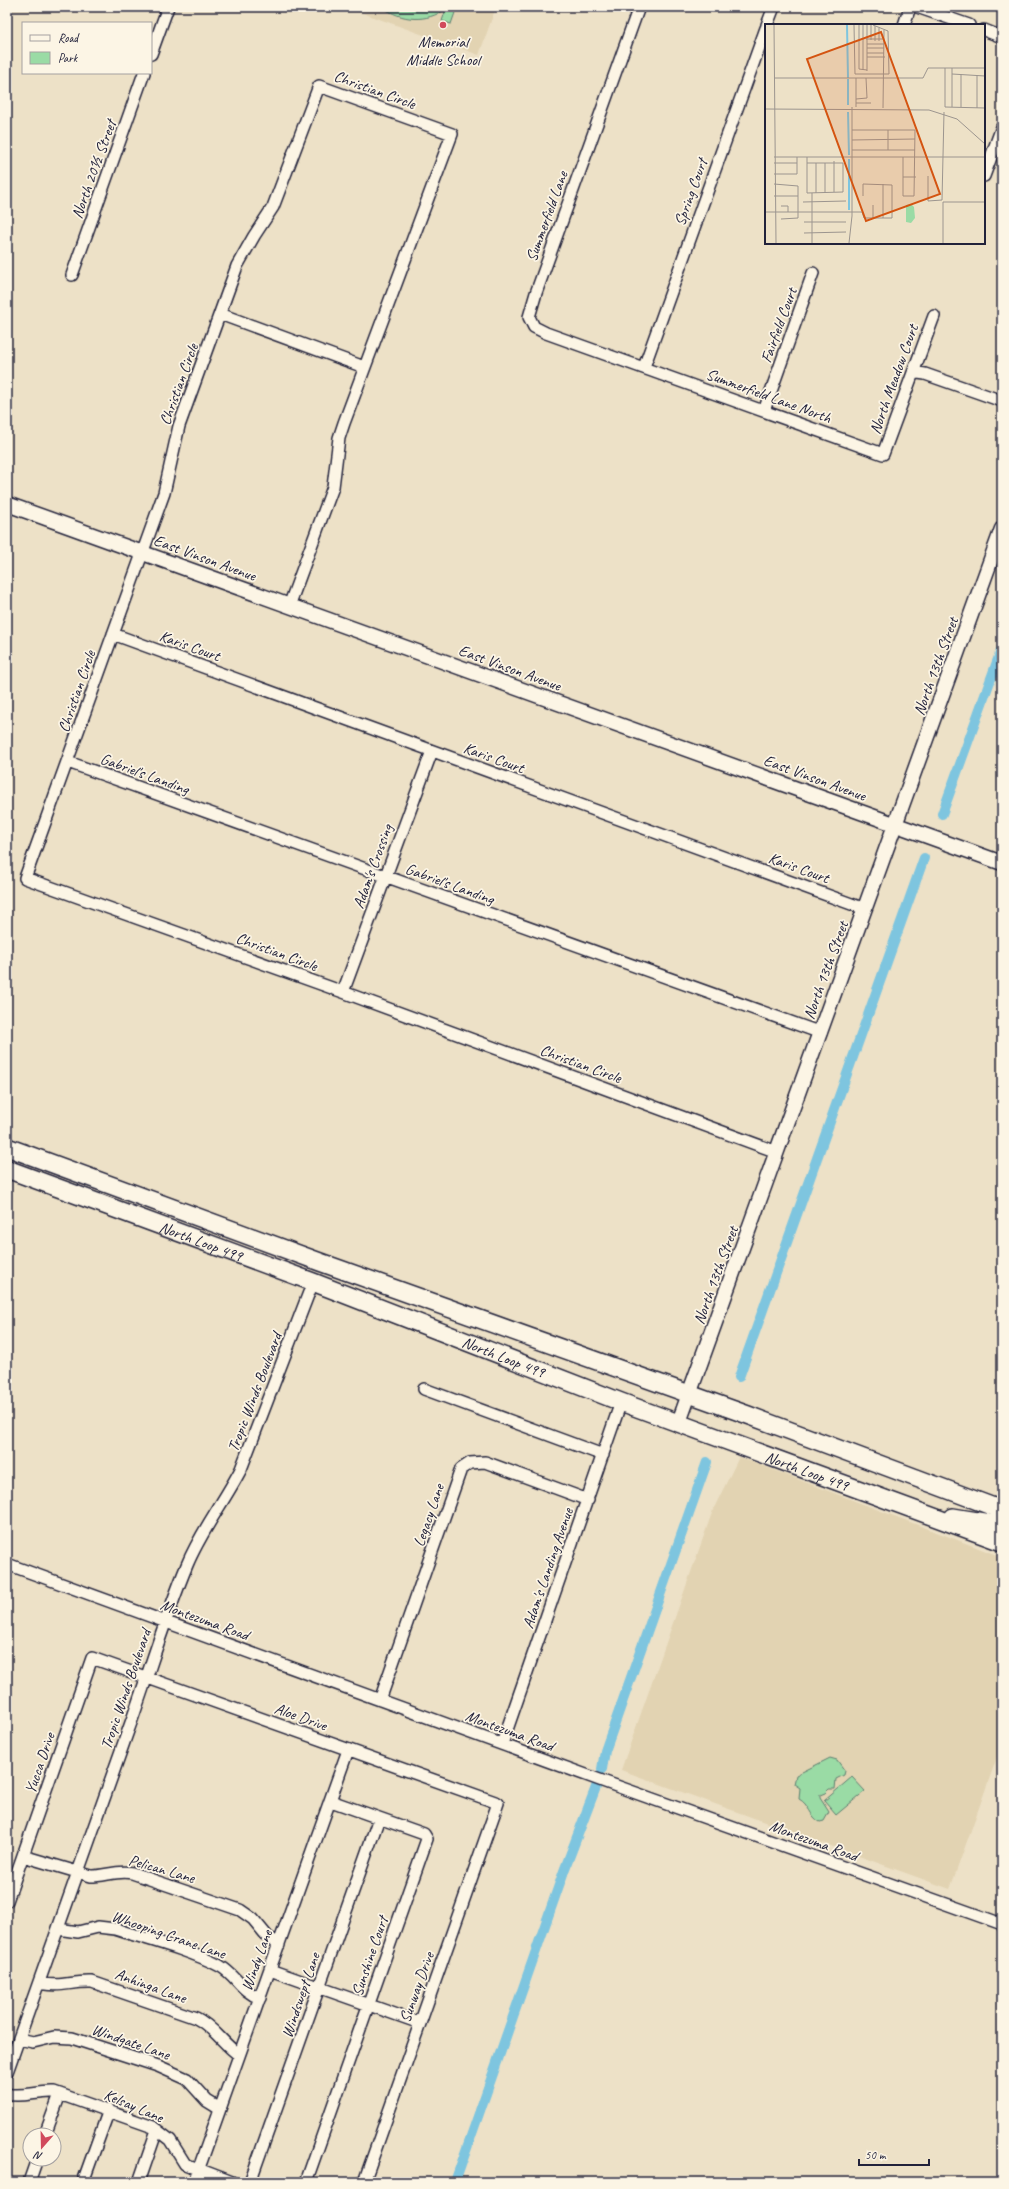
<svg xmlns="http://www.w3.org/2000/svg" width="1009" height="2189" viewBox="0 0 1009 2189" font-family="Caveat,sans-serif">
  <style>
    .built { fill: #e2d3b2 }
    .green { fill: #9adba5; stroke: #5e7e70 }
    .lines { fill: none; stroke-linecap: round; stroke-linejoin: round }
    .canal { stroke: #7ec5df; stroke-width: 10 }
    .minor-casing { stroke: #22223b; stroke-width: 14 }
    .tertiary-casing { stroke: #22223b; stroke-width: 17 }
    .primary-casing { stroke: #22223b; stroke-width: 20 }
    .minor { stroke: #fcf5e5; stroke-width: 11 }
    .tertiary { stroke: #fcf5e5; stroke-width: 14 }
    .primary { stroke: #fcf5e5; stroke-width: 17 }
    .poi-dot { fill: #d1495b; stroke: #fcf5e5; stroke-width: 1.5 }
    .labels { text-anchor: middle; stroke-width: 3.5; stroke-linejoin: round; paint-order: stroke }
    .poi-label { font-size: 16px; fill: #22223b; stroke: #fcf5e5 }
    .street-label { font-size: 16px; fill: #22223b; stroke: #fcf5e5 }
    .inset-river { fill: none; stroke: #7ec5df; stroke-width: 2 }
    .inset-road { fill: none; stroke: #9c958f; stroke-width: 1 }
    .view { fill: #d45411; fill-opacity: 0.15; stroke: #d45411; stroke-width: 2 }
    .inset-edge { fill: none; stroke: #22223b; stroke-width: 2 }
  </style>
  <rect width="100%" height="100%" fill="#ede1c7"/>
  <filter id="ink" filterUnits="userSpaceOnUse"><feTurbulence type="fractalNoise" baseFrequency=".025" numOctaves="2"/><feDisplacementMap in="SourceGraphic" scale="8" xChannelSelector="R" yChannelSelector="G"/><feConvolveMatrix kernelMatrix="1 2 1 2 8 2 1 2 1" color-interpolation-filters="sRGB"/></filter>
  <g filter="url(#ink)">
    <path class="built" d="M 346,7 L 496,7 L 479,55 Z
      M 739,1457 L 1002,1557 L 1002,1743 L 950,1889 L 621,1770 L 713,1510 Z"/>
    <path class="green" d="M 382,7 L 401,7 L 415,10 L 431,7 L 457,7 L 451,24 L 442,21 L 446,9 C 426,23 402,21 382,7 Z
      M 830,1758 L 837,1760 L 845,1771 L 844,1775 L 836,1779 L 835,1789 L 829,1789 L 825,1793 L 820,1795 L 820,1798 L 829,1812 L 824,1821 L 820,1822 C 810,1817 809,1804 799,1799 L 800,1788 L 794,1784 L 796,1775 Z
      M 852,1777 L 865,1791 L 836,1815 L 824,1801 Z"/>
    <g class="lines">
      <path class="canal" d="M 942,814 L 1002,648
        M 739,1377 L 924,858
        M 602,1769 L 605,1751 L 707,1462
        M 455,2182 L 564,1871 L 596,1787"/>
      <g class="minor-casing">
        <path id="minor" d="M 639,7 L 536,293 L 529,317 L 534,327 L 546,333 L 883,454 L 934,316
          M 917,7 L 969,25
          M 767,25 L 774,7
          M 904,25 L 910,7
          M 984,30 L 1002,37
          M 151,54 L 168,7
          M 984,176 L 1002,127
          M 72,275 L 144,73
          M 220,314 L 364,367
          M 644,367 L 766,28
          M 914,374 L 918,373 L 925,374 L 1002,401
          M 764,411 L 813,273
          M 289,606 L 333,487 L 339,438 L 344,423 L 452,134 L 319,86 L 273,207 L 254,236 L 237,266 L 179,426 L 164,493 L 25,878 L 343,992 L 777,1152
          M 113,634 L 865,909
          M 68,762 L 821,1033
          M 343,992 L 432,751
          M 424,1389 L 603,1455
          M 7,1564 L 608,1783 L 1002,1924
          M 380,1700 L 461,1469 L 470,1463 L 485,1462 L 588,1500
          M 502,1744 L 621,1402
          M 23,1856 L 91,1876 C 105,1876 118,1870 132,1873 L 240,1910 L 253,1919 L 267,1936 L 279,1945
          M 7,1901 L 92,1658 L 498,1803 L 364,2182
          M 58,1929 L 78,1932 L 98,1927 L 115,1929 C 149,1940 187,1949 220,1966 C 236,1975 242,1992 260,1998
          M 270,1970 L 420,2023
          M 39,1983 C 61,1988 71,1981 92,1982 L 196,2018 C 214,2027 223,2044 239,2055
          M 19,2039 L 33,2042 L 54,2037 L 72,2038 L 158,2066 L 187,2079 L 207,2101 L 220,2109
          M 7,2072 C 47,1958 88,1845 128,1731 C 148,1676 164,1620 187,1565 C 201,1531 224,1502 241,1469 L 313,1282
          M 7,2094 C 22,2098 38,2091 54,2092 L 153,2127 L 170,2140 L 185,2164 L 232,2182
          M 45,2135 L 60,2094
          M 29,2182 L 37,2159
          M 83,2182 L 109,2110
          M 139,2182 L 157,2130
          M 194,2182 L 348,1750
          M 250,2182 L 379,1818
          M 306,2182 L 427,1839 L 424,1834 L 331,1801"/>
      </g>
      <g class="tertiary-casing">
        <path id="tertiary" d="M 7,504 L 1002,863
          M 679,1422 L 1002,529"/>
      </g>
      <g class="primary-casing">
        <g id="primary">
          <path d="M 7,1147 L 320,1262 L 748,1415 L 1002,1510"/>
          <path id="s1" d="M 7,1169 L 313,1282 L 621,1402 L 1002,1542"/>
          <path d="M 953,1517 L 1002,1525"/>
        </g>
      </g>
      <use href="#minor" class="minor"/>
      <use href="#tertiary" class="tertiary"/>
      <use href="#primary" class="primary"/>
    </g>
  </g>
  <circle class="poi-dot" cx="443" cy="25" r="4"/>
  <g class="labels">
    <g class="poi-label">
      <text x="443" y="47">Memorial<tspan x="443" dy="18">Middle School</tspan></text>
    </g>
    <g class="street-label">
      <text transform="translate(375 89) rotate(20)" y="6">Christian Circle</text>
      <text transform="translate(93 169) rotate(-70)" y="6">North 20½ Street</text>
      <text transform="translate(690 192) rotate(-70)" y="6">Spring Court</text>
      <text transform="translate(546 216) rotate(-70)" y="6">Summerfield Lane</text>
      <text transform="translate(778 325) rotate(-70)" y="6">Fairfield Court</text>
      <text transform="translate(893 379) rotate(-70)" y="6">North Meadow Court</text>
      <text transform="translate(178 384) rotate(-70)" y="6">Christian Circle</text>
      <text transform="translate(769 395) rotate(20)" y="6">Summerfield Lane North</text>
      <text transform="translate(205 557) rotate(20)" y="6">East Vinson Avenue</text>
      <text transform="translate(190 645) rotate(20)" y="6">Karis Court</text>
      <text transform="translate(935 666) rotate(-70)" y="6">North 13th Street</text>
      <text transform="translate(510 667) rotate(20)" y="6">East Vinson Avenue</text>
      <text transform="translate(76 691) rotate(-71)" y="6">Christian Circle</text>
      <text transform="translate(494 757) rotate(20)" y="6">Karis Court</text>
      <text transform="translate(145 773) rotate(20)" y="6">Gabriel's Landing</text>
      <text transform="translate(815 777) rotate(20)" y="6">East Vinson Avenue</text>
      <text transform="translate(372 866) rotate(-70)" y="6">Adam's Crossing</text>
      <text transform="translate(799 867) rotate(20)" y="6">Karis Court</text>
      <text transform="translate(450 883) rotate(20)" y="6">Gabriel's Landing</text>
      <text transform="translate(277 951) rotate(20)" y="6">Christian Circle</text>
      <text transform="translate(825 970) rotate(-70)" y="6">North 13th Street</text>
      <text transform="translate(581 1063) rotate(20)" y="6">Christian Circle</text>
      <text dy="6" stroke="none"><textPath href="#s1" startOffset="207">North Loop 499</textPath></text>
      <text transform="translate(715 1275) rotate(-70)" y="6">North 13th Street</text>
      <text dy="6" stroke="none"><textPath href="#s1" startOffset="531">North Loop 499</textPath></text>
      <text transform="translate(254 1392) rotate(-69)" y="6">Tropic Winds Boulevard</text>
      <text dy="6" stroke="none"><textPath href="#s1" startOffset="855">North Loop 499</textPath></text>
      <text transform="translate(428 1515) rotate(-71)" y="6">Legacy Lane</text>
      <text transform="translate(547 1568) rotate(-71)" y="6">Adam's Landing Avenue</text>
      <text transform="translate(205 1619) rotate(20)" y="6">Montezuma Road</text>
      <text transform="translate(125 1689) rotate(-71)" y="6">Tropic Winds Boulevard</text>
      <text transform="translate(301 1716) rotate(20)" y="6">Aloe Drive</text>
      <text transform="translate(510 1730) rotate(20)" y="6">Montezuma Road</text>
      <text transform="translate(39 1763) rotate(-71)" y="6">Yucca Drive</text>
      <text transform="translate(814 1840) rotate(20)" y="6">Montezuma Road</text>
      <text transform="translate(162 1868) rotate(16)" y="6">Pelican Lane</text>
      <text transform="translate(169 1934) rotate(19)" y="6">Whooping Crane Lane</text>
      <text transform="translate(369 1956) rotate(-71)" y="6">Sunshine Court</text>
      <text transform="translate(256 1960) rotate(-70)" y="6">Windy Lane</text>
      <text transform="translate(151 1985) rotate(20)" y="6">Anhinga Lane</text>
      <text transform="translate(416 1987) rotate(-70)" y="6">Sunway Drive</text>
      <text transform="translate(300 1995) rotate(-71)" y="6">Windswept Lane</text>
      <text transform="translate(131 2041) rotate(19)" y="6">Windgate Lane</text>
      <text transform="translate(134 2105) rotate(23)" y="6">Kelsay Lane</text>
    </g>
  </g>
  <g transform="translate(765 24)">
    <rect width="220" height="220" fill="#ede1c7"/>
    <path d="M 146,180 L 149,183 L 150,194 L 146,199 L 141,198 L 141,181 Z" fill="#9adba5"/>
    <path class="inset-river" d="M 82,1 L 83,54M 83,55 L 83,81M 83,88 L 84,131M 84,135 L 84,186"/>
    <path class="inset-road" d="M 9,1 L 11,219M 89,1 L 90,50 L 124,50 L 123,7 L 108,1M 94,1 L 94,45 L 102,46M 98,1 L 98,46M 102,1 L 102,47M 106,1 L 106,16M 110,2 L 110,17M 101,15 L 119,15M 114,17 L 114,4M 102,20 L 119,20M 102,24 L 119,24M 102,29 L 119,29M 102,33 L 120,33M 180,44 L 180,83 L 220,84M 187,44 L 187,83M 187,50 L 220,52M 196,50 L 196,83M 212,51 L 212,84M 9,54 L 158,54 L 163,44 L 220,44M 91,54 L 91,83M 91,75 L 102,74 L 101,54M 91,79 L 106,79M 118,84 L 119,6M 0,85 L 164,86 L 192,95 L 220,120M 87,106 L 150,106 L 149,172 L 138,172 L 138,133M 87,116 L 150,115M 87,126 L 150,126M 123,126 L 123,106M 9,133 L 220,133M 9,139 L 32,139M 42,139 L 78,139 L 78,168 L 42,169 L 42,133M 51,139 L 51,169M 60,139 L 60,168M 9,150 L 32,150 L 32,133M 163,152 L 163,177 L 177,176 L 179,88M 138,153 L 151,153M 9,160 L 33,162 L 33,194 L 16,195M 118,160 L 118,194M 69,168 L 69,137M 47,169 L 47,219M 9,172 L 33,172M 38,178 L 81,177M 108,181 L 108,194M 16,182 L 23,182 L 23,188M 0,188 L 97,188 L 99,194 L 127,194 L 127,161 L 98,160 L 98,172M 39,198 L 81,198M 39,209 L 81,208M 84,219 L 87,192 L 87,83M 178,219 L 178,178 L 220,178"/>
    <path class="view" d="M 116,8 L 175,170 L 101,197 L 42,35 Z"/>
    <rect width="220" height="220" class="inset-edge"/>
  </g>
  <rect width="1009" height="2189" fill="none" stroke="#fcf5e5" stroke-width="24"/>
  <rect x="12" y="12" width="985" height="2165" fill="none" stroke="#22223b" stroke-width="1.5" filter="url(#ink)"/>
  <rect x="22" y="22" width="130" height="52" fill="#fcf5e5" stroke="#a5a1a1"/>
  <rect x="30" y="35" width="20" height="6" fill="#fcf5e5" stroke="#a5a1a1"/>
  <text x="58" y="42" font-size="12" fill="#22223b">Road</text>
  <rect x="30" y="52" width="20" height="12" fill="#9adba5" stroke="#a5a1a1"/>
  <text x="58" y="62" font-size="12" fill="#22223b">Park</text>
  <g transform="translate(42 2147) rotate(200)"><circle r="19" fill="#fcf5e5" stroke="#a5a1a1"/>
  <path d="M0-3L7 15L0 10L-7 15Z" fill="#d1495b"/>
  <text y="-6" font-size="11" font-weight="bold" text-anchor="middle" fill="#22223b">N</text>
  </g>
  <path d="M859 2159v6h70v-6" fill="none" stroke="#22223b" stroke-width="2"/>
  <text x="865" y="2159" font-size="12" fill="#22223b" stroke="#fcf5e5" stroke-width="3" paint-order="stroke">50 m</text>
</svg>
